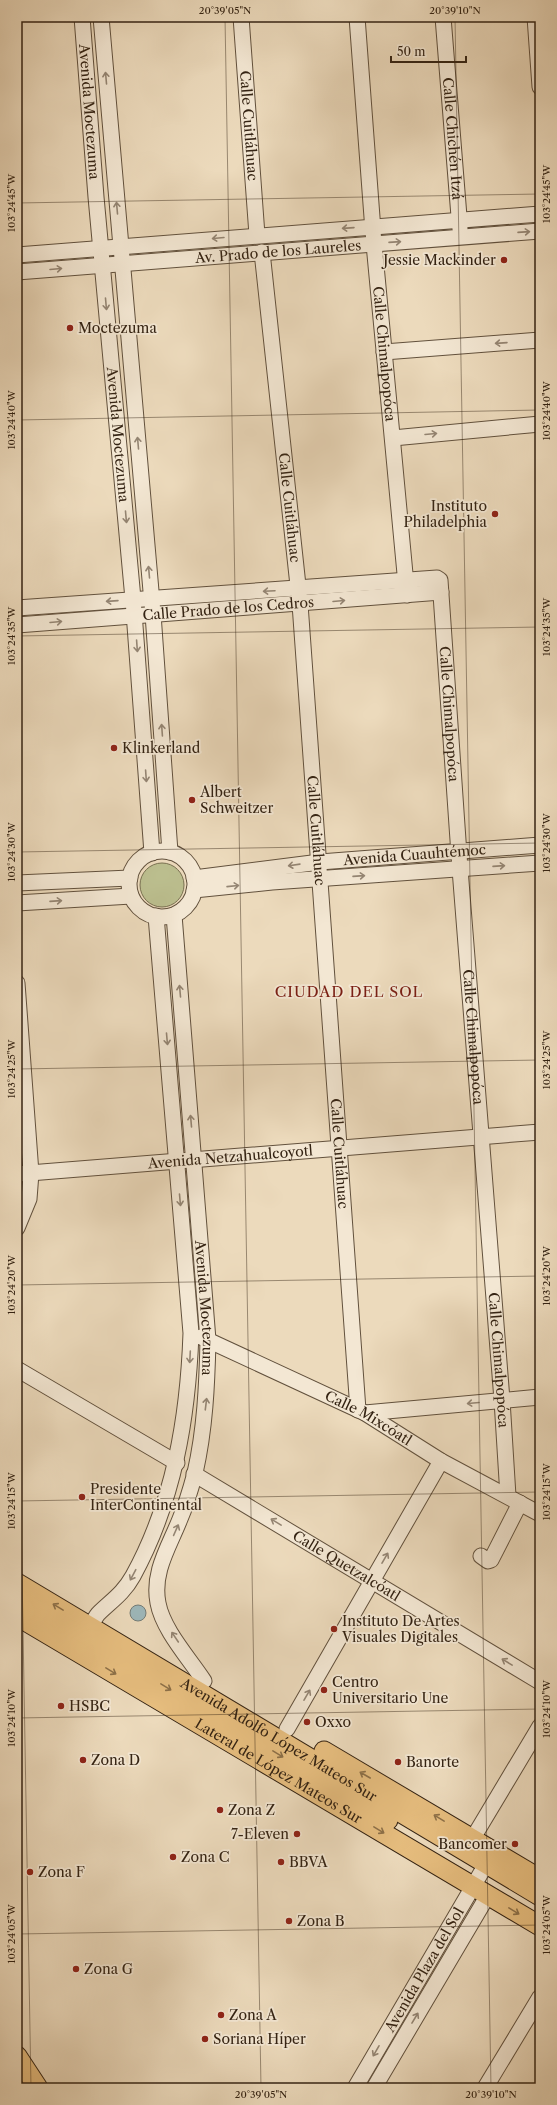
<svg xmlns="http://www.w3.org/2000/svg" width="557" height="2105" viewBox="0 0 557 2105" font-family="'Libre Caslon Text',serif">
  <style>
    .green { fill: #bbbe8e; stroke: #787050 }
    .water { fill: #9db8bb; stroke: #737c78 }
    .lines { fill: none; stroke-linecap: round; stroke-linejoin: round }
    .minor-casing { stroke: #62513d; stroke-width: 17 }
    .major-casing { stroke: #342313; stroke-width: 21 }
    .minor { stroke: #f3e7d3; stroke-width: 15 }
    .major { stroke: #e6bd7e; stroke-width: 19 }
    .oneway { stroke: #948573 }
    .oneway2 { stroke: #8d7048 }
    .ticks { fill: none; stroke: #342313; stroke-width: 1; stroke-opacity: 0.45 }
    .poi-dot { fill: #8f2418; stroke: #f3e7d3; stroke-width: 1.5 }
    .labels { text-anchor: middle; stroke-width: 3.5; stroke-linejoin: round; paint-order: stroke }
    .street-label { font-size: 14px; fill: #342313; stroke: #f3e7d3 }
    .poi-label { font-size: 14px; fill: #342313; stroke: #f3e7d3; text-anchor: start }
    .neighbourhood-label { font-size: 15px; letter-spacing: 1px; fill: #7a1f14; stroke: #f3e7d3 }
    .neatline { fill: none; stroke: #342313; stroke-width: 1.5 }
    .ticks-label { font-size: 10px; text-anchor: middle; fill: #342313 }
  </style>
  <rect width="100%" height="100%" fill="#ecdabc"/>
  <filter id="stains"><feTurbulence type="fractalNoise" baseFrequency=".005" numOctaves="4"/><feColorMatrix values="0 0 0 0 .2 0 0 0 0 .09 0 0 0 0 .02 0 0 0 .5 -.17"/></filter>
  <radialGradient id="worn" r=".72"><stop offset=".6" stop-color="#630" stop-opacity="0"/><stop offset="1" stop-color="#630" stop-opacity=".3"/></radialGradient>
  <path class="green" d="M140 885a22 22 0 1 1 44 0a22 22 0 1 1-44 0Z"/>
  <path class="water" d="M130 1613a8 8 0 1 1 16 0a8 8 0 1 1-16 0Z"/>
  <g class="lines">
    <g class="minor-casing">
      <g id="minor">
        <path id="s1" d="M 82,17 L 96,197 L 133,599 L 152,853"/>
        <path d="M 101,17 L 153,614 L 170,852"/>
        <path id="s2" d="M 241,17 L 257,235"/>
        <path id="s3" d="M 357,17 L 374,244 L 407,595"/>
        <path id="s4" d="M 443,17 L 460,229"/>
        <path d="M 535,17 L 540,87"/>
        <path id="s5" d="M 262,252 L 300,604 L 358,1410"/>
        <path d="M 17,255 L 540,214"/>
        <path id="s6" d="M 17,272 L 540,231"/>
        <path d="M 384,352 L 540,340"/>
        <path d="M 393,438 L 540,424"/>
        <path id="s7" d="M 17,608 L 437,578 L 440,580 L 460,869 L 502,1400 L 508,1496"/>
        <path id="s8" d="M 17,625 L 441,592"/>
        <circle cx="162" cy="884" r="33"/>
        <path id="s9" d="M 194,878 L 320,862 L 540,845"/>
        <path d="M 17,883 L 130,878"/>
        <path d="M 194,890 L 272,882 L 540,863"/>
        <path d="M 17,903 L 131,896"/>
        <path id="s10" d="M 174,915 L 208,1340 C 207,1385 205,1429 195,1473 C 191,1488 186,1505 180,1519 C 169,1547 152,1572 158,1603 C 163,1630 189,1658 204,1681"/>
        <path d="M 17,983 L 31,1173 L 29,1199 L 17,1228"/>
        <path id="s11" d="M 17,1174 L 540,1132"/>
        <path id="s12" d="M 201,1337 L 365,1413 L 441,1461 L 540,1514"/>
        <path d="M 17,1369 L 177,1463"/>
        <path d="M 365,1413 L 540,1397"/>
        <path id="s13" d="M 194,1474 L 540,1682"/>
        <path d="M 481,1556 L 488,1561 L 491,1560 L 520,1503"/>
        <path d="M 86,1636 C 90,1629 93,1620 98,1614 C 111,1601 123,1594 133,1576 C 174,1501 188,1418 191,1333 L 156,916"/>
        <path d="M 287,1729 L 441,1461"/>
        <path d="M 473,1838 L 540,1726"/>
        <path id="s14" d="M 355,2088 L 492,1854"/>
        <path d="M 374,2088 L 488,1895"/>
        <path d="M 485,2088 L 540,1997"/>
      </g>
    </g>
    <g class="major-casing">
      <g id="major">
        <path id="s15" d="M 17,1583 L 540,1896"/>
        <path d="M 17,1598 L 388,1820"/>
        <path id="s16" d="M 17,1616 L 540,1926"/>
        <path d="M 324,1751 L 540,1879"/>
        <path d="M 17,2056 L 38,2088"/>
      </g>
    </g>
    <use href="#minor" class="minor"/>
    <use href="#major" class="major"/>
  </g>
  <defs><path id="oneway-shaft" d="M-6 0H5M1.5-3L5.5 0L1.5 3" fill="none" stroke-width="1.6" stroke-linecap="round" stroke-linejoin="round"/></defs>
  <g class="oneway">
    <use href="#oneway-shaft" transform="translate(106 78) rotate(-95)"/>
    <use href="#oneway-shaft" transform="translate(117 208) rotate(-95)"/>
    <use href="#oneway-shaft" transform="translate(348 228) rotate(176)"/>
    <use href="#oneway-shaft" transform="translate(524 232) rotate(-4)"/>
    <use href="#oneway-shaft" transform="translate(218 238) rotate(175)"/>
    <use href="#oneway-shaft" transform="translate(395 242) rotate(-4)"/>
    <use href="#oneway-shaft" transform="translate(56 269) rotate(-5)"/>
    <use href="#oneway-shaft" transform="translate(106 304) rotate(85)"/>
    <use href="#oneway-shaft" transform="translate(501 343) rotate(176)"/>
    <use href="#oneway-shaft" transform="translate(431 434) rotate(-5)"/>
    <use href="#oneway-shaft" transform="translate(138 443) rotate(-95)"/>
    <use href="#oneway-shaft" transform="translate(126 517) rotate(85)"/>
    <use href="#oneway-shaft" transform="translate(149 572) rotate(-95)"/>
    <use href="#oneway-shaft" transform="translate(269 591) rotate(177)"/>
    <use href="#oneway-shaft" transform="translate(112 601) rotate(176)"/>
    <use href="#oneway-shaft" transform="translate(339 601) rotate(-5)"/>
    <use href="#oneway-shaft" transform="translate(56 622) rotate(-5)"/>
    <use href="#oneway-shaft" transform="translate(137 646) rotate(86)"/>
    <use href="#oneway-shaft" transform="translate(162 730) rotate(-94)"/>
    <use href="#oneway-shaft" transform="translate(146 776) rotate(86)"/>
    <use href="#oneway-shaft" transform="translate(294 865) rotate(172)"/>
    <use href="#oneway-shaft" transform="translate(499 866) rotate(-4)"/>
    <use href="#oneway-shaft" transform="translate(359 876) rotate(-4)"/>
    <use href="#oneway-shaft" transform="translate(233 886) rotate(-6)"/>
    <use href="#oneway-shaft" transform="translate(56 901) rotate(-4)"/>
    <use href="#oneway-shaft" transform="translate(180 991) rotate(-95)"/>
    <use href="#oneway-shaft" transform="translate(167 1039) rotate(85)"/>
    <use href="#oneway-shaft" transform="translate(191 1121) rotate(-95)"/>
    <use href="#oneway-shaft" transform="translate(180 1200) rotate(85)"/>
    <use href="#oneway-shaft" transform="translate(190 1357) rotate(93)"/>
    <use href="#oneway-shaft" transform="translate(473 1403) rotate(175)"/>
    <use href="#oneway-shaft" transform="translate(206 1404) rotate(-83)"/>
    <use href="#oneway-shaft" transform="translate(276 1522) rotate(-149)"/>
    <use href="#oneway-shaft" transform="translate(176 1530) rotate(-66)"/>
    <use href="#oneway-shaft" transform="translate(385 1558) rotate(-60)"/>
    <use href="#oneway-shaft" transform="translate(133 1575) rotate(118)"/>
    <use href="#oneway-shaft" transform="translate(175 1637) rotate(-124)"/>
    <use href="#oneway-shaft" transform="translate(507 1662) rotate(-149)"/>
    <use href="#oneway-shaft" transform="translate(307 1695) rotate(-60)"/>
    <use href="#oneway-shaft" transform="translate(415 2018) rotate(-59)"/>
    <use href="#oneway-shaft" transform="translate(376 2051) rotate(120)"/>
  </g>
  <g class="oneway2">
    <use href="#oneway-shaft" transform="translate(58 1607) rotate(-149)"/>
    <use href="#oneway-shaft" transform="translate(111 1671) rotate(31)"/>
    <use href="#oneway-shaft" transform="translate(166 1687) rotate(31)"/>
    <use href="#oneway-shaft" transform="translate(278 1754) rotate(31)"/>
    <use href="#oneway-shaft" transform="translate(365 1775) rotate(-150)"/>
    <use href="#oneway-shaft" transform="translate(439 1818) rotate(-149)"/>
    <use href="#oneway-shaft" transform="translate(379 1830) rotate(31)"/>
    <use href="#oneway-shaft" transform="translate(514 1911) rotate(31)"/>
  </g>
  <path class="ticks" d="M 225,17 L 261,2088M 455,17 L 491,2088M 17,203 L 540,194M 17,420 L 540,410M 17,636 L 540,627M 17,852 L 540,843M 17,1069 L 540,1060M 17,1284 L 31,2088M 17,1285 L 540,1276M 17,1501 L 540,1492M 17,1718 L 540,1709M 17,1934 L 540,1925"/>
  <g class="poi-dot">
    <circle cx="504" cy="260" r="4"/>
    <circle cx="70" cy="328" r="4"/>
    <circle cx="495" cy="514" r="4"/>
    <circle cx="114" cy="748" r="4"/>
    <circle cx="192" cy="800" r="4"/>
    <circle cx="82" cy="1497" r="4"/>
    <circle cx="334" cy="1629" r="4"/>
    <circle cx="324" cy="1690" r="4"/>
    <circle cx="61" cy="1706" r="4"/>
    <circle cx="307" cy="1722" r="4"/>
    <circle cx="83" cy="1760" r="4"/>
    <circle cx="398" cy="1762" r="4"/>
    <circle cx="220" cy="1810" r="4"/>
    <circle cx="297" cy="1834" r="4"/>
    <circle cx="515" cy="1844" r="4"/>
    <circle cx="173" cy="1857" r="4"/>
    <circle cx="281" cy="1862" r="4"/>
    <circle cx="30" cy="1872" r="4"/>
    <circle cx="289" cy="1921" r="4"/>
    <circle cx="76" cy="1969" r="4"/>
    <circle cx="221" cy="2015" r="4"/>
    <circle cx="205" cy="2039" r="4"/>
  </g>
  <g class="labels">
    <g class="street-label">
      <text dy="5" stroke="none"><textPath href="#s1" startOffset="95">Avenida Moctezuma</textPath></text>
      <text dy="5" stroke="none"><textPath href="#s2" startOffset="109">Calle Cuitláhuac</textPath></text>
      <text dy="5" stroke="none"><textPath href="#s4" startOffset="122">Calle Chichén Itzá</textPath></text>
      <text dy="5" stroke="none"><textPath href="#s6" startOffset="262">Av. Prado de los Laureles</textPath></text>
      <text dy="5" stroke="none"><textPath href="#s3" startOffset="338">Calle Chimalpopóca</textPath></text>
      <text dy="5" stroke="none"><textPath href="#s1" startOffset="419">Avenida Moctezuma</textPath></text>
      <text dy="5" stroke="none"><textPath href="#s5" startOffset="257">Calle Cuitláhuac</textPath></text>
      <text dy="5" stroke="none"><textPath href="#s8" startOffset="212">Calle Prado de los Cedros</textPath></text>
      <text dy="5" stroke="none"><textPath href="#s7" startOffset="559">Calle Chimalpopóca</textPath></text>
      <text dy="5" stroke="none"><textPath href="#s5" startOffset="581">Calle Cuitláhuac</textPath></text>
      <text dy="5" stroke="none"><textPath href="#s9" startOffset="222">Avenida Cuauhtémoc</textPath></text>
      <text dy="5" stroke="none"><textPath href="#s7" startOffset="883">Calle Chimalpopóca</textPath></text>
      <text dy="5" stroke="none"><textPath href="#s5" startOffset="905">Calle Cuitláhuac</textPath></text>
      <text dy="5" stroke="none"><textPath href="#s11" startOffset="214">Avenida Netzahualcoyotl</textPath></text>
      <text dy="5" stroke="none"><textPath href="#s10" startOffset="394">Avenida Moctezuma</textPath></text>
      <text dy="5" stroke="none"><textPath href="#s7" startOffset="1207">Calle Chimalpopóca</textPath></text>
      <text dy="5" stroke="none"><textPath href="#s12" startOffset="186">Calle Mixcóatl</textPath></text>
      <text dy="5" stroke="none"><textPath href="#s13" startOffset="178">Calle Quetzalcóatl</textPath></text>
      <text dy="5" stroke="none"><textPath href="#s15" startOffset="305">Avenida Adolfo López Mateos Sur</textPath></text>
      <text dy="5" stroke="none"><textPath href="#s16" startOffset="304">Lateral de López Mateos Sur</textPath></text>
      <text dy="5" stroke="none"><textPath href="#s14" startOffset="137">Avenida Plaza del Sol</textPath></text>
    </g>
    <g class="poi-label">
      <text x="496" y="265" text-anchor="end">Jessie Mackinder</text>
      <text x="78" y="333">Moctezuma</text>
      <text x="487" y="511" text-anchor="end">Instituto<tspan x="487" dy="16">Philadelphia</tspan></text>
      <text x="122" y="753">Klinkerland</text>
      <text x="200" y="797">Albert<tspan x="200" dy="16">Schweitzer</tspan></text>
      <text x="90" y="1494">Presidente<tspan x="90" dy="16">InterContinental</tspan></text>
      <text x="342" y="1626">Instituto De Artes<tspan x="342" dy="16">Visuales Digitales</tspan></text>
      <text x="332" y="1687">Centro<tspan x="332" dy="16">Universitario Une</tspan></text>
      <text x="69" y="1711">HSBC</text>
      <text x="315" y="1727">Oxxo</text>
      <text x="91" y="1765">Zona D</text>
      <text x="406" y="1767">Banorte</text>
      <text x="228" y="1815">Zona Z</text>
      <text x="289" y="1839" text-anchor="end">7-Eleven</text>
      <text x="507" y="1849" text-anchor="end">Bancomer</text>
      <text x="181" y="1862">Zona C</text>
      <text x="289" y="1867">BBVA</text>
      <text x="38" y="1877">Zona F</text>
      <text x="297" y="1926">Zona B</text>
      <text x="84" y="1974">Zona G</text>
      <text x="229" y="2020">Zona A</text>
      <text x="213" y="2044">Soriana Híper</text>
    </g>
    <g class="neighbourhood-label">
      <text x="349" y="997">CIUDAD DEL SOL</text>
    </g>
  </g>
  <rect width="557" height="2105" fill="none" stroke="#ecdabc" stroke-width="44"/>
  <path d="M391 56v6h75v-6" fill="none" stroke="#342313" stroke-width="2"/>
  <text x="397" y="56" font-size="12" fill="#342313" stroke="#f3e7d3" stroke-width="3" paint-order="stroke">50 m</text>
  <rect x="22" y="22" width="513" height="2061" class="neatline"/>
  <g class="ticks-label">
    <text x="225" y="14">20°39'05"N</text>
    <text x="455" y="14">20°39'10"N</text>
    <text transform="translate(546 194) rotate(-90)" y="4">103°24'45"W</text>
    <text transform="translate(11 203) rotate(-90)" y="4">103°24'45"W</text>
    <text transform="translate(546 411) rotate(-90)" y="4">103°24'40"W</text>
    <text transform="translate(11 420) rotate(-90)" y="4">103°24'40"W</text>
    <text transform="translate(546 627) rotate(-90)" y="4">103°24'35"W</text>
    <text transform="translate(11 636) rotate(-90)" y="4">103°24'35"W</text>
    <text transform="translate(546 843) rotate(-90)" y="4">103°24'30"W</text>
    <text transform="translate(11 852) rotate(-90)" y="4">103°24'30"W</text>
    <text transform="translate(546 1060) rotate(-90)" y="4">103°24'25"W</text>
    <text transform="translate(11 1069) rotate(-90)" y="4">103°24'25"W</text>
    <text transform="translate(546 1276) rotate(-90)" y="4">103°24'20"W</text>
    <text transform="translate(11 1285) rotate(-90)" y="4">103°24'20"W</text>
    <text transform="translate(546 1492) rotate(-90)" y="4">103°24'15"W</text>
    <text transform="translate(11 1501) rotate(-90)" y="4">103°24'15"W</text>
    <text transform="translate(546 1709) rotate(-90)" y="4">103°24'10"W</text>
    <text transform="translate(11 1718) rotate(-90)" y="4">103°24'10"W</text>
    <text transform="translate(546 1925) rotate(-90)" y="4">103°24'05"W</text>
    <text transform="translate(11 1934) rotate(-90)" y="4">103°24'05"W</text>
    <text x="261" y="2098">20°39'05"N</text>
    <text x="491" y="2098">20°39'10"N</text>
  </g>
  <rect width="100%" height="100%" filter="url(#stains)"/>
  <rect width="100%" height="100%" fill="url(#worn)"/>
</svg>
